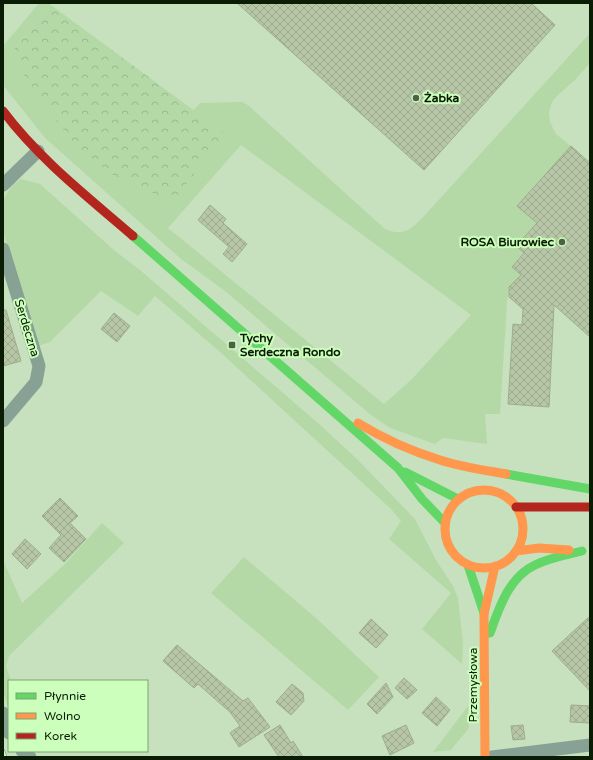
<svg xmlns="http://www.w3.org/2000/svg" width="593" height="760" viewBox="0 0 593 760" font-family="'Varela Round',sans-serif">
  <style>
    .green { fill: #b4d9a7; fill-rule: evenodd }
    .forest { fill: url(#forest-crowns) }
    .building { fill: url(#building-cross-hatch); stroke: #9dac8e }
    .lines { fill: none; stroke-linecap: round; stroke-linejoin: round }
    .street { stroke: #87a195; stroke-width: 13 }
    .fast { stroke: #63d668; stroke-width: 9 }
    .slow { stroke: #ff974d; stroke-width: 9 }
    .jam { stroke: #b3261e; stroke-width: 9 }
    .rail-casing { stroke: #8ca191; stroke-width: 4.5 }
    .rail { stroke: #ccfebc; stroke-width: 3; stroke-dasharray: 9; stroke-linecap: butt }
    .poi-dot { fill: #4c6145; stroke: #ccfebc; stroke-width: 1.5 }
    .labels { text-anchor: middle; stroke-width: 4; stroke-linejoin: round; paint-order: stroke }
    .poi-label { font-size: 12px; font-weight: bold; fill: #0a1c04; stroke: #ccfebc; text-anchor: start }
    .street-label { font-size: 12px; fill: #0a1c04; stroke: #ccfebc }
  </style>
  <defs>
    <pattern id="forest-crowns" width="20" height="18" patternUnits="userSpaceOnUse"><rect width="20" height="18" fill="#b4d9a7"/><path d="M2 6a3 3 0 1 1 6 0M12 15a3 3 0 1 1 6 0" fill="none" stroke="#99ba8e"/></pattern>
    <pattern id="building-cross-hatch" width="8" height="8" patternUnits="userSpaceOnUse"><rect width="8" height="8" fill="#b7c6a7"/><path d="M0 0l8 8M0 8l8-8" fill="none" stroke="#9caa8e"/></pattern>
  </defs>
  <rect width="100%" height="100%" fill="#c7e1be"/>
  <path class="green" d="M 39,3 L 49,3 L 51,5 L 9,55 L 194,110 L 200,103 L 243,102 L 249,106 L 385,229 C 405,237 411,229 425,215 L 590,33 L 590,63 L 575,80 L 558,95 L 552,102 L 549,112 L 550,122 L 556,134 L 571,146 L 518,205 L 537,223 L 516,246 L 523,253 L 512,267 L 521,275 L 509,288 L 507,303 L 500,414 L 485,414 L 487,444 L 443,438 L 435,444 L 390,428 L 371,415 L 225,291 L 181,259 L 45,138 L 3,85 L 3,46 ZM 241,145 L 471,315 L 411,380 L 384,404 L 168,228 Z
    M 21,179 L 40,184 L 115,251 L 140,270 L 318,423 L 356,458 L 415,519 L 436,560 L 453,586 L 458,598 L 463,642 L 462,664 L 422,629 L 451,593 L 389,539 L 401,521 L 391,509 L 220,352 L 155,296 L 138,316 L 101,291 L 50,342 L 38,346 L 3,232 L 3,200 L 12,185 Z
    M 102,523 L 124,543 L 9,656 L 6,666 L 11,681 L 9,681 L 9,710 L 3,691 L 3,560 L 22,603 L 65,564 Z
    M 244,557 L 316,618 L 379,677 L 348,710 L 211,593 Z
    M 468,706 L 469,728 L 451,750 L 433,752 Z"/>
  <path class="forest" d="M 51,5 L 226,134 L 172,202 L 111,174 L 73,143 L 9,55 Z"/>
  <path class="building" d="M 237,3 L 531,3 L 555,25 L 424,170 Z
    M 571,146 L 590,163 L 590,337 L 554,305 L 549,407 L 508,404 L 513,324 L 522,325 L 523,309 L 509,297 L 509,287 L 521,275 L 512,267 L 524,253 L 516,246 L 537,223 L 517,206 Z
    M 210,205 L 226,219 L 223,223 L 247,244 L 232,262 L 223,254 L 229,247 L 198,220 Z
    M 3,310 L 6,310 L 21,361 L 3,366 Z
    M 114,313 L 130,326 L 117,342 L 101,329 Z
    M 60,498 L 78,516 L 70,523 L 86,539 L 64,562 L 49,548 L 61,535 L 42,516 Z
    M 25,539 L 41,554 L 27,569 L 12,554 Z
    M 590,616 L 590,691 L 552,651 Z
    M 371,619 L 388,635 L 376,648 L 359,633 Z
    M 177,645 L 243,701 L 248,698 L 270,727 L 239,747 L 230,733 L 240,726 L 230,712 L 198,684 L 194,688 L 163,661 Z
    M 404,678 L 417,690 L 407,699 L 395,688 Z
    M 386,683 L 393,697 L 377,714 L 367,704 Z
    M 292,684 L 303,693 L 304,701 L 291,715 L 276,702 Z
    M 436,697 L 450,710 L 437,726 L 422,713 Z
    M 571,705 L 590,706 L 590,723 L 570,722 Z
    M 280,725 L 291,743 L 293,741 L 303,757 L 279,757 L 264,735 Z
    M 406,725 L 414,743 L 390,755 L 382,736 Z
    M 523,725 L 525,739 L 513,740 L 511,726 Z"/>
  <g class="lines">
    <path class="street" d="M 3,185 L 38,151
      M 3,249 L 39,366 L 36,382 L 3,421
      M 3,713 L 9,733
      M 22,751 L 30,757
      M 492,757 L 590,745"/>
    <path class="fast" d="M 133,236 L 398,468 L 422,499 L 445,523
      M 405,472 L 458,499
      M 506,474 L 590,489
      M 468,565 L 484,613
      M 490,633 C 499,608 509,577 535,565 C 549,558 566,555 582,551"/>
    <path class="slow" d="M 358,423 C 384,439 411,451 440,460 C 461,467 484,470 506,474
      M445 529a39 39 0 1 1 78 0a39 39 0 1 1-78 0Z
      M 516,551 L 539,548 L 569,550
      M 485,757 L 484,614 L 495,566"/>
    <path class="jam" d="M 3,111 C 39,159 88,197 133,236
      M 516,507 L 590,507"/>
    <g class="rail-casing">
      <path id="rail" d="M 3,751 L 5,757"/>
    </g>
    <use href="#rail" class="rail"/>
  </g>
  <g class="poi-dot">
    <circle cx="416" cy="98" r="4"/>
    <circle cx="562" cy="242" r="4"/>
    <rect x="228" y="341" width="8" height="8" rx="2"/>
  </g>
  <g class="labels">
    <g class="poi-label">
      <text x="424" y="102">Żabka</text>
      <text x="554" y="246" text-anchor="end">ROSA Biurowiec</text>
      <text x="240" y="342">Tychy<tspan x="240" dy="14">Serdeczna Rondo</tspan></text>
    </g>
    <g class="street-label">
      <text transform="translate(27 328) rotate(73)" y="4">Serdeczna</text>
      <text transform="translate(473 685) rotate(-90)" y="4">Przemysłowa</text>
    </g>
  </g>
  <rect width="593" height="760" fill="none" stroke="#0a1c04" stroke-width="8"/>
  <rect x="8" y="680" width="140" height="72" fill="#ccfebc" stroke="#7ea472"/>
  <rect x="16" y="693" width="20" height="6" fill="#63d668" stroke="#7ea472"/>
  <text x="44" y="700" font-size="12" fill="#0a1c04">Płynnie</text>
  <rect x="16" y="713" width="20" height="6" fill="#ff974d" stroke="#7ea472"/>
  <text x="44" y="720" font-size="12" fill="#0a1c04">Wolno</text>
  <rect x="16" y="733" width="20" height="6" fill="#b3261e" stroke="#7ea472"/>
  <text x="44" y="740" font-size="12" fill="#0a1c04">Korek</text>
</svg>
